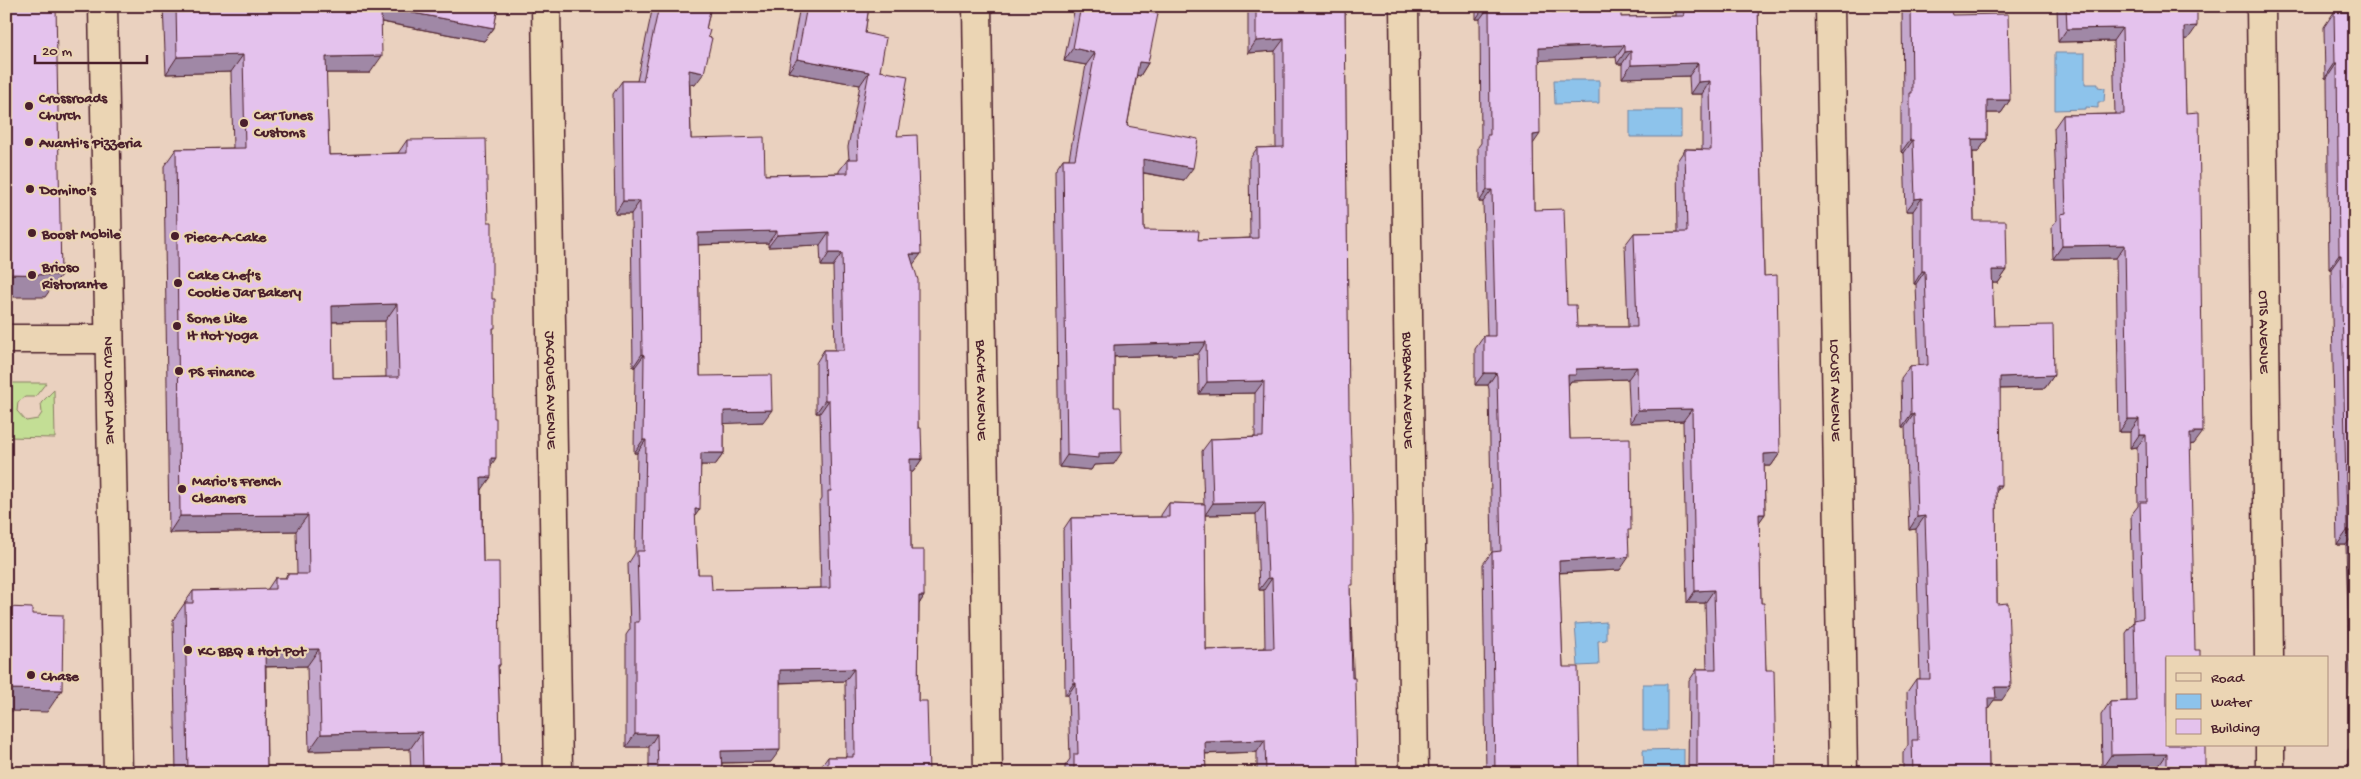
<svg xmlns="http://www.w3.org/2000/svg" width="2361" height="779" viewBox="0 0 2361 779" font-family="'Gochi Hand',sans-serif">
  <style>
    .green { fill: #c3de95; stroke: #867e60 }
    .water { fill: #8dc3eb; stroke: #72819e }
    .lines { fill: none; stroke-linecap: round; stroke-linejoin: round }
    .minor-casing { stroke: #4a1f2b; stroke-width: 31 }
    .minor { stroke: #ebd5b4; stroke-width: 28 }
    .wall { fill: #c4a7cc; stroke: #4a1f2b; fill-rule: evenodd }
    .shaded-wall { fill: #a088a6; stroke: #4a1f2b }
    .building { fill: #e4c2ed; stroke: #4a1f2b; fill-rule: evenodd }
    .poi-dot { fill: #4a1f2b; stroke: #ebd5b4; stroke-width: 2 }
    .labels { text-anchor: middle; stroke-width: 4.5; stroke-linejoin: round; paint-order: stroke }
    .poi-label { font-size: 15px; font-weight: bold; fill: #4a1f2b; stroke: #ebd5b4; text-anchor: start }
    .street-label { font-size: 15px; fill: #4a1f2b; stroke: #ebd5b4 }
  </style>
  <rect width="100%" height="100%" fill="#ead1bf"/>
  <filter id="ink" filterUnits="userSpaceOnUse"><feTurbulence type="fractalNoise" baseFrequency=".02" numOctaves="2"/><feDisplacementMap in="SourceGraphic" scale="10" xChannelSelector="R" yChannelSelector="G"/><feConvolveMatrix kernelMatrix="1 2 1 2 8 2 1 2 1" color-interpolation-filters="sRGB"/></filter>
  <g filter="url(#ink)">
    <path class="green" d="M 6,383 L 46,383 L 35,397 L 25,397 L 18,402 L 17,411 L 26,421 L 38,419 L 42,413 L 41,403 L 54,390 L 55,438 L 6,437 Z"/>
    <path class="water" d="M 2055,53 L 2085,53 L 2085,84 L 2098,84 L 2098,87 L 2105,88 L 2104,102 L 2098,102 L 2098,108 L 2086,107 L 2086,109 L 2055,110 Z
      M 1554,80 L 1599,80 L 1599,103 L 1555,104 Z
      M 1630,110 L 1681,110 L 1681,137 L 1630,137 Z
      M 1606,622 L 1606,640 L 1598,641 L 1599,665 L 1578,666 L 1575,624 Z
      M 1643,684 L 1667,684 L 1667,730 L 1643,730 Z
      M 1684,749 L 1684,771 L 1644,772 L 1643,750 Z"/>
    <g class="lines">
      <g class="minor-casing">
        <g id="minor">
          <path id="s1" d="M 103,6 L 118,773"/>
          <path id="s2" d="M 546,6 L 558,773"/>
          <path id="s3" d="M 977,6 L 988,773"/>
          <path id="s4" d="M 1404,6 L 1414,773"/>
          <path id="s5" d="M 1830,6 L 1843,773"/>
          <path id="s6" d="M 2261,6 L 2269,658"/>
          <path d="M 6,339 L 109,339"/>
          <path d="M 2270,745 L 2270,773"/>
        </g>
      </g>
      <use href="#minor" class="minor"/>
    </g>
    <path class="wall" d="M 163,6 L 327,6 L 327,11 L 378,11 L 379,6 L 498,6 L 494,28 L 484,41 L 381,22 L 370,73 L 326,73 L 329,155 L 398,153 L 407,140 L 488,222 L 493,331 L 491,466 L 482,490 L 483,562 L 500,665 L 498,668 L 501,773 L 411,773 L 410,749 L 309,751 L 307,666 L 266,667 L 267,773 L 176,773 L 173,620 L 193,591 L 267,590 L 275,578 L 285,578 L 287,574 L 297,574 L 296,531 L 169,533 L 164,166 L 176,149 L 233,148 L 231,72 L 166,74 ZM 385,321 L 386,377 L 333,378 L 332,322 Z
      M 653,6 L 711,6 L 706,29 L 695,85 L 690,84 L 691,139 L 765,175 L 839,173 L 839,171 L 848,159 L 849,159 L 848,147 L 860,85 L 788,72 L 800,6 L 869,6 L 865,33 L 880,71 L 897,136 L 913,265 L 918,428 L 922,459 L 913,472 L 910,472 L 911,550 L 924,596 L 919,604 L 918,701 L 929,773 L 819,773 L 819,769 L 828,757 L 846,757 L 845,681 L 780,683 L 771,762 L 722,763 L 722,773 L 649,773 L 649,747 L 626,747 L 626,635 L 630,629 L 628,564 L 635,553 L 637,453 L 634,453 L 635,367 L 633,367 L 631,214 L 615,214 L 613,94 L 622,81 L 637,81 ZM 768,243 L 768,247 L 820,245 L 821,266 L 833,266 L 835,350 L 824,350 L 816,363 L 816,413 L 820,413 L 822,499 L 819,504 L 821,588 L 712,590 L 698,574 L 695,516 L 701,465 L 715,465 L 724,453 L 724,423 L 763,422 L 700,376 L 698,245 Z
      M 1059,6 L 1118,6 L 1148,63 L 1140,76 L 1137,75 L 1127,126 L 1184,180 L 1143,173 L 1144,230 L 1198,240 L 1250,238 L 1249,160 L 1257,148 L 1276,147 L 1275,51 L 1248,53 L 1248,6 L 1345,6 L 1350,590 L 1357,773 L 1257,773 L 1257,752 L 1205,754 L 1206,773 L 1065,773 L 1065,766 L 1070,759 L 1068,695 L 1065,695 L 1063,530 L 1071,518 L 1161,517 L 1161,515 L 1169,503 L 1204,504 L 1202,451 L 1211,439 L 1255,437 L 1255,393 L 1199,394 L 1198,354 L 1114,357 L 1114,464 L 1094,465 L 1091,470 L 1059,467 L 1055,171 L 1063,159 L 1069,159 L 1086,65 L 1064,61 L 1074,12 L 1058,9 ZM 1256,514 L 1259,590 L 1264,590 L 1265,648 L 1206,650 L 1205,515 Z
      M 1476,6 L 1551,6 L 1552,12 L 1621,17 L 1675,16 L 1675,6 L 1758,6 L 1764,276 L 1780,453 L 1771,466 L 1764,466 L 1765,514 L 1759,522 L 1761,603 L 1766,670 L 1776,773 L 1688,773 L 1689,681 L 1697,669 L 1707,669 L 1705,603 L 1687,603 L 1683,421 L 1630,423 L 1628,379 L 1571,381 L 1568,386 L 1570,439 L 1628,535 L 1620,570 L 1559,573 L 1563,667 L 1580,772 L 1634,773 L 1486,773 L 1483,564 L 1492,552 L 1489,389 L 1488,385 L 1475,385 L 1475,349 L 1484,336 L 1487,336 L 1487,335 L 1483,202 L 1479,202 L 1478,147 L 1481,143 L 1480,19 L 1476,19 ZM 1616,57 L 1617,64 L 1622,64 L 1622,78 L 1689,76 L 1690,94 L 1702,94 L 1702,149 L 1685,149 L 1677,161 L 1678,232 L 1634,233 L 1625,245 L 1628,327 L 1577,327 L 1567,305 L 1534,210 L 1533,144 L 1539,60 Z
      M 1902,6 L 1948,6 L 1948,11 L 2010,100 L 2001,113 L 1987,113 L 1987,139 L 1978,152 L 1973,152 L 1974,221 L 2007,270 L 1998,283 L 1992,283 L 1994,326 L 2054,375 L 2045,388 L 2000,389 L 1996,492 L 1997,604 L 2002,700 L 1994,700 L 1988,708 L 1989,773 L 1903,773 L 1903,753 L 1908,745 L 1907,692 L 1916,679 L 1920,679 L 1916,529 L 1909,530 L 1905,427 L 1902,427 L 1901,378 L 1910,366 L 1919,365 L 1916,284 L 1914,284 L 1913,211 L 1906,211 L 1904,153 L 1901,152 L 1901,106 L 1903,102 Z
      M 2057,6 L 2197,6 L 2188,39 L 2184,39 L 2194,444 L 2190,445 L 2167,658 L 2205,773 L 2158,773 L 2158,767 L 2102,768 L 2101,715 L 2110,702 L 2127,701 L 2126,633 L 2134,622 L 2131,515 L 2138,506 L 2137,447 L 2130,448 L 2130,432 L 2119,432 L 2116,258 L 2053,259 L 2052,226 L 2057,220 L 2054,128 L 2063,115 L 2115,114 L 2113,41 L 2058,42 Z
      M 2334,12 L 2355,12 L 2355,773 L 2348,773 L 2348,750 L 2352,745 L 2346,545 L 2337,545 L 2331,269 L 2329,269 L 2327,78 L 2325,78 L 2324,27 Z"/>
    <path class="shaded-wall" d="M 1061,6 L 1078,6 L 1074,12 L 1058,9 Z
      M 1484,7 L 1489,7 L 1480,19 L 1476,19 Z
      M 386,8 L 494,28 L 484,41 L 377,21 Z
      M 2197,26 L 2188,39 L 2175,40 L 2184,27 Z
      M 2122,28 L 2113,41 L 2058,42 L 2067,29 Z
      M 1284,39 L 1275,51 L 1248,53 L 1256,41 Z
      M 1625,45 L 1616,57 L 1530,61 L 1539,48 Z
      M 1073,48 L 1095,53 L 1086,65 L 1064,61 Z
      M 1631,51 L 1622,64 L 1617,64 L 1625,52 Z
      M 243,55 L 231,72 L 166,74 L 177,57 Z
      M 382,56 L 370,73 L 314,73 L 326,57 Z
      M 797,59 L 869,72 L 860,85 L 788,72 Z
      M 1139,62 L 1148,63 L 1140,76 L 1131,74 Z
      M 1698,63 L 1689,76 L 1622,78 L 1631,65 Z
      M 2335,63 L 2337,63 L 2327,78 L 2325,78 Z
      M 689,70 L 704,73 L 695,85 L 680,82 Z
      M 1710,81 L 1702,94 L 1690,94 L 1698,82 Z
      M 1987,100 L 2010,100 L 2001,113 L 1978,113 Z
      M 1540,134 L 1531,147 L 1533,135 Z
      M 1972,139 L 1987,139 L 1978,152 L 1963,152 Z
      M 1910,140 L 1913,140 L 1904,153 L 1901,152 Z
      M 1143,159 L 1193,168 L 1184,180 L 1134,171 Z
      M 1487,190 L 1492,190 L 1483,202 L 1479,202 Z
      M 1922,198 L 1913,211 L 1906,211 L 1915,199 Z
      M 623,201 L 640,201 L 631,214 L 615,214 Z
      M 777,231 L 768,243 L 689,245 L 698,233 Z
      M 829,232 L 820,245 L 768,247 L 777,235 Z
      M 2125,245 L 2116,258 L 2053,259 L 2062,246 Z
      M 829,253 L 842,253 L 833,266 L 821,266 Z
      M 910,254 L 921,254 L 912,266 Z
      M 2339,255 L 2341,255 L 2331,269 L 2329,269 Z
      M 1992,270 L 2007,270 L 1998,283 L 1983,283 Z
      M 1922,271 L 1925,271 L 1916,284 L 1914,284 Z
      M 6,274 L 61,275 L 45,297 L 6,297 Z
      M 397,304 L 385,321 L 320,322 L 332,306 Z
      M 1206,342 L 1198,354 L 1106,357 L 1114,345 Z
      M 642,354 L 644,355 L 635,367 L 633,367 Z
      M 1637,367 L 1628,379 L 1571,381 L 1567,387 L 1568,375 L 1576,369 Z
      M 1484,373 L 1496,373 L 1488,385 L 1475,385 Z
      M 2054,375 L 2045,388 L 1991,389 L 2000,377 Z
      M 1264,381 L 1255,393 L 1199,394 L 1207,382 Z
      M 825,400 L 829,400 L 820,413 L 816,413 Z
      M 1692,409 L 1683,421 L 1630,423 L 1638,410 Z
      M 772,410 L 763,422 L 715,424 L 724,411 Z
      M 1911,414 L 1914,414 L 1905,427 L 1902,427 Z
      M 2128,419 L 2139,419 L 2130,432 L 2119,432 Z
      M 2194,432 L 2203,432 L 2194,444 L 2187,445 L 2190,434 Z
      M 2139,435 L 2146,435 L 2137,447 L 2130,448 Z
      M 643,440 L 646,440 L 637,453 L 634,453 Z
      M 1122,452 L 1114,464 L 1094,465 L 1091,470 L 1059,467 L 1067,455 L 1099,453 Z
      M 701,453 L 724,453 L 715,465 L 692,465 Z
      M 1780,453 L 1771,466 L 1755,466 L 1764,454 Z
      M 491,458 L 496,458 L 485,475 Z
      M 910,459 L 922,459 L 913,472 L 901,472 Z
      M 481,477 L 491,477 L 479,494 Z
      M 1996,485 L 2001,485 L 1992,498 Z
      M 1265,502 L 1256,514 L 1205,515 L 1213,503 Z
      M 695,509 L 700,509 L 691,522 Z
      M 1759,514 L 1765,514 L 1756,527 Z
      M 308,515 L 296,531 L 169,533 L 180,516 Z
      M 1925,516 L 1916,529 L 1909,530 L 1917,517 Z
      M 2347,531 L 2355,531 L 2355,533 L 2346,545 L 2337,545 Z
      M 1629,557 L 1620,570 L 1550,573 L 1559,561 Z
      M 1268,578 L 1272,578 L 1264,590 L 1259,590 Z
      M 1714,590 L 1705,603 L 1687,603 L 1695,591 Z
      M 919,596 L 924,596 L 916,609 Z
      M 319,649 L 307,666 L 254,667 L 265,650 Z
      M 854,669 L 845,681 L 771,683 L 780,670 Z
      M 1074,683 L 1076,683 L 1068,695 L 1065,695 Z
      M 1995,687 L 2011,687 L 2002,700 L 1994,700 L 1987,710 L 1979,711 Z
      M 6,689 L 62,690 L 47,712 L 6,711 Z
      M 422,732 L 410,749 L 309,751 L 321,734 Z
      M 635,734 L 657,734 L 649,747 L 626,747 Z
      M 1265,740 L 1257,752 L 1196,754 L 1205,742 Z
      M 780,750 L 771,762 L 713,763 L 721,751 Z
      M 2167,754 L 2158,767 L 2102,768 L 2111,755 Z"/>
    <path class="building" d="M 6,6 L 56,6 L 61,275 L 6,274 Z
      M 176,6 L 327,6 L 327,11 L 381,11 L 382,56 L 326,57 L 329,155 L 407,153 L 407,140 L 486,139 L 488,222 L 492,222 L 492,299 L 495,299 L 495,328 L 493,328 L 494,418 L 496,418 L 496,458 L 491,458 L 491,477 L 481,477 L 483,562 L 499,562 L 500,665 L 498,665 L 501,773 L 423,773 L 422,732 L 321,734 L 319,649 L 265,650 L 267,773 L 188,773 L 185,603 L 193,603 L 193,591 L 275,589 L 275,578 L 287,578 L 287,574 L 309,574 L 308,515 L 180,516 L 176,149 L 245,148 L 243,55 L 177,57 ZM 397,304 L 399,377 L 333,378 L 332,306 Z
      M 386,6 L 498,6 L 494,28 L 386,8 Z
      M 659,6 L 711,6 L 706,29 L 710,30 L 708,37 L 712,38 L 704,73 L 689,70 L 691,139 L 764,137 L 765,175 L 848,173 L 848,159 L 858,159 L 857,134 L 869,72 L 797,59 L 807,6 L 869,6 L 865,33 L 886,38 L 880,71 L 908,76 L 897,136 L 917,135 L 921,254 L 910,254 L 918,280 L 918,428 L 921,428 L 922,459 L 910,459 L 911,550 L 924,550 L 924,596 L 919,596 L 918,701 L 927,701 L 929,773 L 828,773 L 828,757 L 853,757 L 853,754 L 855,754 L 854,669 L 780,670 L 780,750 L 721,751 L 722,773 L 658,773 L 657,734 L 635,734 L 635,622 L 639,622 L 637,551 L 644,551 L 646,440 L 643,440 L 644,355 L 642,354 L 640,201 L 623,201 L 622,81 L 643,81 ZM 777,231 L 777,235 L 829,232 L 829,253 L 842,253 L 844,350 L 824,350 L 825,400 L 829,400 L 831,491 L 828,491 L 830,588 L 712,590 L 711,574 L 698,574 L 695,509 L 700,509 L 701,453 L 724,453 L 724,411 L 772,410 L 771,375 L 700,376 L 698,233 Z
      M 1081,6 L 1118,6 L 1158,14 L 1148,63 L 1139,62 L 1127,126 L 1198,139 L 1193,168 L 1143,159 L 1144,230 L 1199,231 L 1198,240 L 1258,238 L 1257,148 L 1284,147 L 1284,39 L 1256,41 L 1256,6 L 1345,6 L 1349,410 L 1350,410 L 1353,517 L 1353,585 L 1350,585 L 1352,678 L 1355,678 L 1357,773 L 1266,773 L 1265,740 L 1205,742 L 1206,773 L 1074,773 L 1074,754 L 1078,754 L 1076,683 L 1074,683 L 1071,518 L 1169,517 L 1169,503 L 1205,504 L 1206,650 L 1274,648 L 1272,578 L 1268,578 L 1265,502 L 1213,503 L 1211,439 L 1263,437 L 1264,381 L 1207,382 L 1206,342 L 1114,345 L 1114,407 L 1120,407 L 1121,409 L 1122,452 L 1099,453 L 1099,458 L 1067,455 L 1063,159 L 1075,159 L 1095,53 L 1073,48 Z
      M 1484,6 L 1551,6 L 1552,12 L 1621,10 L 1621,17 L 1684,16 L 1683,6 L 1758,6 L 1764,276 L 1777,275 L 1780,453 L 1764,454 L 1765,514 L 1759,514 L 1761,603 L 1764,603 L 1766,670 L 1774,670 L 1776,773 L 1697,773 L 1697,669 L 1716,669 L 1714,590 L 1695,591 L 1692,409 L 1638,410 L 1637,367 L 1576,369 L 1576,375 L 1568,375 L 1570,439 L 1630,438 L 1631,530 L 1628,530 L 1629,557 L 1559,561 L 1563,667 L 1578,667 L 1580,772 L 1634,771 L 1634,773 L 1495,773 L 1492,552 L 1501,551 L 1497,376 L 1496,373 L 1484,373 L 1484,336 L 1495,336 L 1495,323 L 1492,190 L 1487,190 L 1487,135 L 1490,135 L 1489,7 ZM 1625,45 L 1625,52 L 1631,51 L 1631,65 L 1698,63 L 1698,82 L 1710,81 L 1711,150 L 1685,149 L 1687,232 L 1634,233 L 1637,327 L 1577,327 L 1576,305 L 1567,305 L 1564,209 L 1534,210 L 1533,135 L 1540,134 L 1539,48 Z
      M 1911,6 L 1948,6 L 1948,11 L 1951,11 L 1952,15 L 2008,14 L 2010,100 L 1987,100 L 1987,139 L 1972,139 L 1974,221 L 2006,221 L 2007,270 L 1992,270 L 1994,326 L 2053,325 L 2054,375 L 2000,377 L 2001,485 L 1996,485 L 1997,604 L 2008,603 L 2011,687 L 1995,687 L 1996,698 L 1988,698 L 1989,773 L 1913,773 L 1912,740 L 1918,740 L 1916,679 L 1930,679 L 1925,516 L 1917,517 L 1914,414 L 1911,414 L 1910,366 L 1928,365 L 1925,271 L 1922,271 L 1922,198 L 1915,199 L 1913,140 L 1910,140 L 1910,93 L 1912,93 Z
      M 2066,6 L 2197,6 L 2197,26 L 2184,27 L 2186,113 L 2199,112 L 2203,432 L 2194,432 L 2194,434 L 2190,434 L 2195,650 L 2200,650 L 2200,658 L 2167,658 L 2167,745 L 2205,745 L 2205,773 L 2167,773 L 2167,754 L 2111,755 L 2110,702 L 2136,701 L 2134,620 L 2143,618 L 2140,502 L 2147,502 L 2146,435 L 2139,435 L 2139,419 L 2128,419 L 2125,245 L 2062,246 L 2061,214 L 2066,213 L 2063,115 L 2124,114 L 2122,28 L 2067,29 Z
      M 2334,12 L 2355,12 L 2355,531 L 2347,531 L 2341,255 L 2339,255 L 2337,63 L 2335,63 Z
      M 6,607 L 32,608 L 32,614 L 63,615 L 62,690 L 6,689 Z"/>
  </g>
  <g class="poi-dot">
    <circle cx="29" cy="106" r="5"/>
    <circle cx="244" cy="123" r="5"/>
    <circle cx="29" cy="142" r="5"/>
    <circle cx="30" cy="189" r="5"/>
    <circle cx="32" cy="233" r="5"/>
    <circle cx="175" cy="236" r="5"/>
    <circle cx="32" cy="275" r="5"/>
    <circle cx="178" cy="283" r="5"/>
    <circle cx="177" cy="326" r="5"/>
    <circle cx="179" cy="371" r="5"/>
    <circle cx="182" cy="489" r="5"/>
    <circle cx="188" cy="650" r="5"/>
    <circle cx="31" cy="675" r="5"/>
  </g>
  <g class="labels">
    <g class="poi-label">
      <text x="39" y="102">Crossroads<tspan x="39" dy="17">Church</tspan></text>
      <text x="254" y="119">Car Tunes<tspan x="254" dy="17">Customs</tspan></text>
      <text x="39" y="147">Avanti's Pizzeria</text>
      <text x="40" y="194">Domino's</text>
      <text x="42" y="238">Boost Mobile</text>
      <text x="185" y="241">Piece-A-Cake</text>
      <text x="42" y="271">Brioso<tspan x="42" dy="17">Ristorante</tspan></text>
      <text x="188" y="279">Cake Chef's<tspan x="188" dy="17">Cookie Jar Bakery</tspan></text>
      <text x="187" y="322">Some Like<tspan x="187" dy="17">It Hot Yoga</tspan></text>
      <text x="189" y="376">PS Finance</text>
      <text x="192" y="485">Mario's French<tspan x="192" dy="17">Cleaners</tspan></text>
      <text x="198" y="655">KC BBQ &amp; Hot Pot</text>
      <text x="41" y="680">Chase</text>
    </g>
    <g class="street-label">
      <text dy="5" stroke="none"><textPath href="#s6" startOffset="326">OTIS AVENUE</textPath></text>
      <text dy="5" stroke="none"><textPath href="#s1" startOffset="384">NEW DORP LANE</textPath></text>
      <text dy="5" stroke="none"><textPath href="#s2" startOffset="384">JACQUES AVENUE</textPath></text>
      <text dy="5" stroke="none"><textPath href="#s3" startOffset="384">BACHE AVENUE</textPath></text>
      <text dy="5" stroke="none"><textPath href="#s4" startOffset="384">BURBANK AVENUE</textPath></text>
      <text dy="5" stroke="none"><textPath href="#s5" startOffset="384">LOCUST AVENUE</textPath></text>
    </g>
  </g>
  <rect width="2361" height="779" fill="none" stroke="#ebd5b4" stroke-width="25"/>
  <rect x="12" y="12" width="2336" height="754" fill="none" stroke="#4a1f2b" stroke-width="2" filter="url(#ink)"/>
  <rect x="2166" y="656" width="162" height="90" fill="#ebd5b4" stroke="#ab8c7d"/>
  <rect x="2176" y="673" width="25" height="8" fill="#ebd5b4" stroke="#ab8c7d"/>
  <text x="2211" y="682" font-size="15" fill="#4a1f2b">Road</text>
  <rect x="2176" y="694" width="25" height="15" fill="#8dc3eb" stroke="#ab8c7d"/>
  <text x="2211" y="706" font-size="15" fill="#4a1f2b">Water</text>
  <rect x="2176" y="719" width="25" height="15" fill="#e4c2ed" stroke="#ab8c7d"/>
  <text x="2211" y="732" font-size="15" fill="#4a1f2b">Building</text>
  <path d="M35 55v8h112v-8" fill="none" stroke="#4a1f2b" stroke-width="2.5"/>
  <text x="42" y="55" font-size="15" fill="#4a1f2b" stroke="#ebd5b4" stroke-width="4" paint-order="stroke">20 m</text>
</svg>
